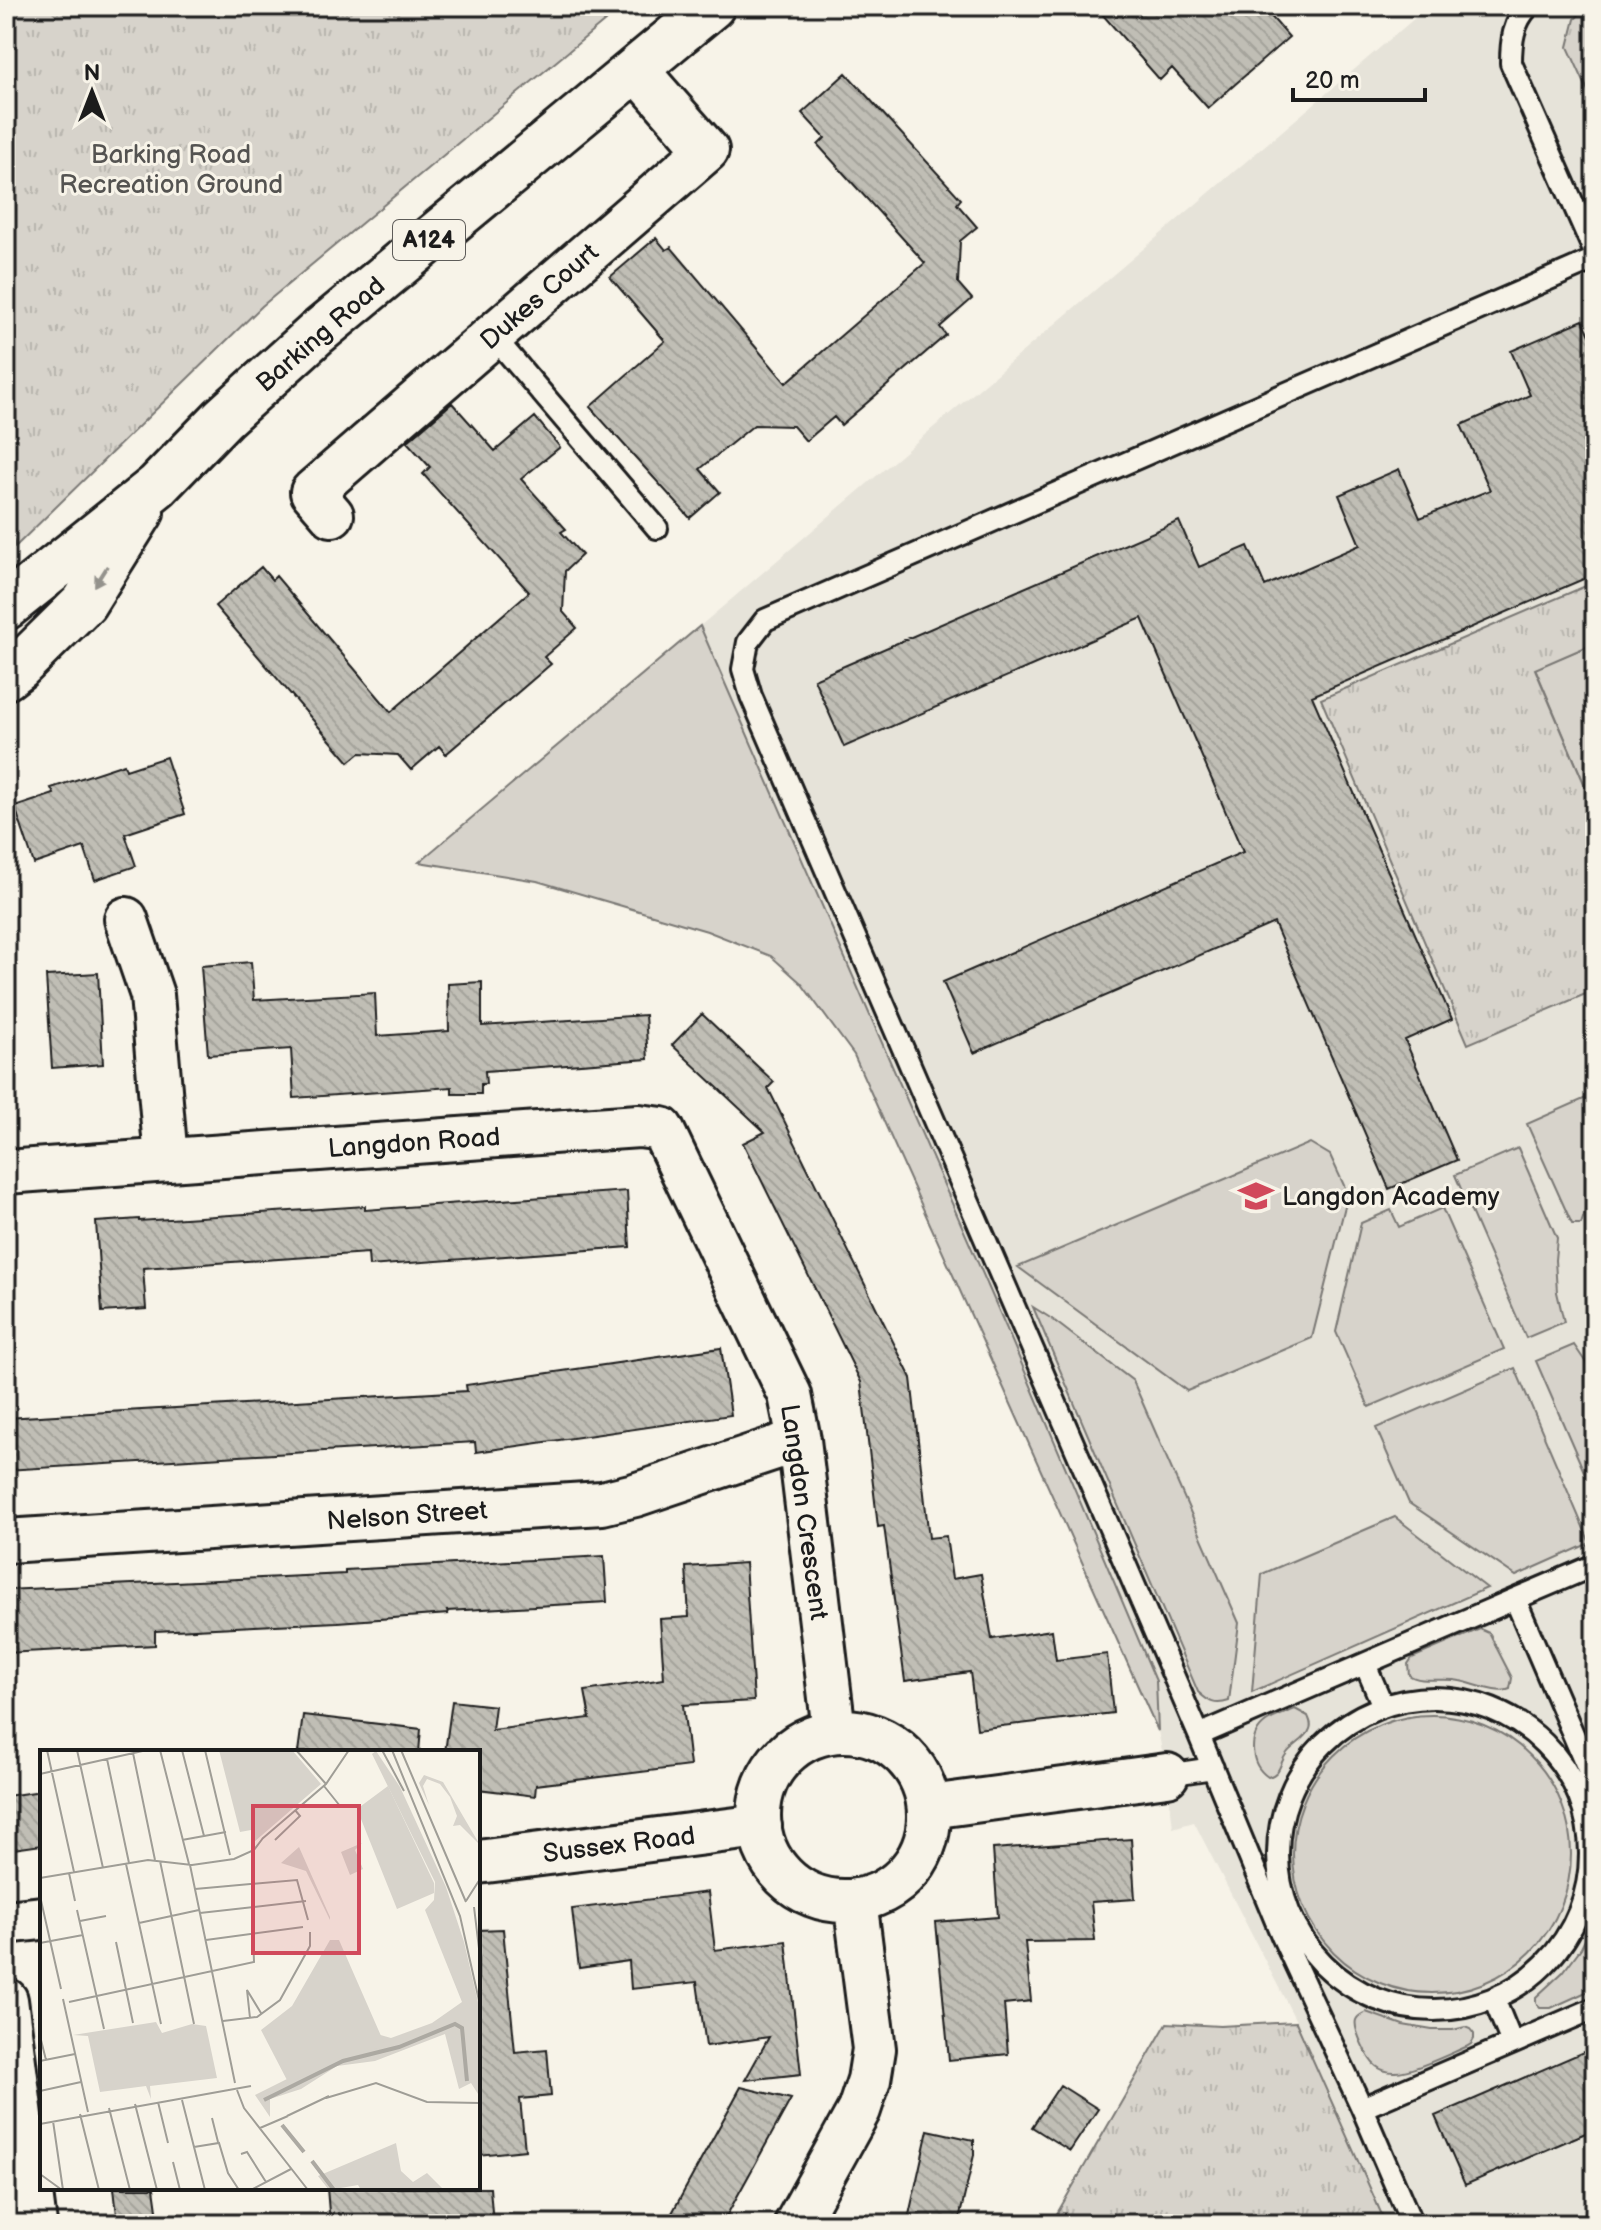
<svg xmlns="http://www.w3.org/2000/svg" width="1601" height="2230" viewBox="0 0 1601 2230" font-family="'Balsamiq Sans',sans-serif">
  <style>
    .built { fill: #e6e3d9 }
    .grass { fill: #d7d3cb; stroke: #7a7874; stroke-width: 2 }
    .park { fill: url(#park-tufts); stroke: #7a7874; stroke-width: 2 }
    .building { fill: url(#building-back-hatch); stroke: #1c1c1c; stroke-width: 2 }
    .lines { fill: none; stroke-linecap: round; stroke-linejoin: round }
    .service-casing { stroke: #1c1c1c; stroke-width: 26 }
    .minor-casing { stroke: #1c1c1c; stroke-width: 48 }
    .primary-casing { stroke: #1c1c1c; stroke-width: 50 }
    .service { stroke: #f7f3e8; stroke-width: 20 }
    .minor { stroke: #f7f3e8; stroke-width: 42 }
    .primary { stroke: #f7f3e8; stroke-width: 44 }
    .oneway { fill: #94928c }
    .labels { text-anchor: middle; stroke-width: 6; stroke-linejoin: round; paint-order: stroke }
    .shield { fill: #f7f3e8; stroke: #5e5c59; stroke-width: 2 }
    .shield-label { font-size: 24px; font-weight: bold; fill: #1c1c1c }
    .park-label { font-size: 26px; fill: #545351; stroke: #f7f3e8 }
    .street-label { font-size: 26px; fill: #1c1c1c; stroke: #f7f3e8 }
    .poi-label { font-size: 26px; fill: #1c1c1c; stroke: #f7f3e8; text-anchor: start }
    .inset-river { fill: none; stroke: #aca9a2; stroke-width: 4 }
    .inset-road { fill: none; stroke: #9f9d96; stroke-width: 2 }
    .view { fill: #d1495b; fill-opacity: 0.15; stroke: #d1495b; stroke-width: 4 }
    .inset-edge { fill: none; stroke: #1c1c1c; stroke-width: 4 }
  </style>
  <defs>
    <pattern id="park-tufts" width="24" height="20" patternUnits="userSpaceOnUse" patternTransform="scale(2)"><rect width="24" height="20" fill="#d7d3cb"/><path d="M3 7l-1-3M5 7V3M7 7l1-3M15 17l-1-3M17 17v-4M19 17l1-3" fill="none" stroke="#b8b5ae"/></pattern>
    <pattern id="building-back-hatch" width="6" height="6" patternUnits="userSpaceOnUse" patternTransform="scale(2)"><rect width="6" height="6" fill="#c0beb5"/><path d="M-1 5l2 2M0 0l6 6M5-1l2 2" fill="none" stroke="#a4a39b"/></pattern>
  </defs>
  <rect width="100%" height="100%" fill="#f7f3e8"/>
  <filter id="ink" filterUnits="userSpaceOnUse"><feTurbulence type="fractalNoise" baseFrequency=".0125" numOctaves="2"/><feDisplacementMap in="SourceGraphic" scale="16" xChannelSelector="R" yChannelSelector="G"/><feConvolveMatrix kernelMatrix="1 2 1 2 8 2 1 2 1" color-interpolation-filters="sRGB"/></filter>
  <g filter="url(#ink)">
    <path class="built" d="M 1429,6 L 1595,6 L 1595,2224 L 1051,2224 L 1167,2023 L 1220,2026 L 1296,2021 L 1194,1822 L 1173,1828 L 1167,1775 L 1158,1731 L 854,1055 L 801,983 L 771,956 L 707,931 L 537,881 L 419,862 L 700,626 Z"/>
    <path class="grass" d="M 700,626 L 1006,1327 L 1156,1681 L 1158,1731 L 854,1055 L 801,983 L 771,956 L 707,931 L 537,881 L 419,862 Z
      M 1595,643 L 1595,809 L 1535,668 Z
      M 1595,1094 L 1595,1182 L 1581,1224 L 1572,1224 L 1527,1124 Z
      M 1310,1143 L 1330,1155 L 1348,1194 L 1312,1338 L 1187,1391 L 1018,1267 Z
      M 1518,1148 L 1557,1238 L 1555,1260 L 1557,1292 L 1564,1322 L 1526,1338 L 1455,1175 Z
      M 1442,1208 L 1504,1349 L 1369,1407 L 1336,1332 L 1361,1223 L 1391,1210 L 1399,1227 Z
      M 1033,1307 L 1052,1319 L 1133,1381 L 1239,1623 L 1229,1701 C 1215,1706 1209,1702 1198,1692 Z
      M 1574,1345 L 1595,1376 L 1595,1497 L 1536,1361 Z
      M 1515,1368 L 1590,1543 L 1516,1576 L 1409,1503 L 1376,1428 Z
      M 1395,1517 L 1487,1588 L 1252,1692 L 1262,1574 Z
      M 1480,1629 L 1489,1633 L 1512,1678 L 1510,1689 C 1498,1695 1473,1683 1460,1681 C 1444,1677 1421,1684 1409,1675 L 1408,1664 L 1412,1658 Z
      M 1295,1709 L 1308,1716 C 1310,1721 1312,1724 1310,1729 C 1307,1739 1293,1745 1287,1753 C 1279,1763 1282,1773 1268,1777 C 1250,1765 1247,1736 1266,1722 C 1274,1717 1286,1713 1295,1709 Z
      M1293 1854a139 139 0 1 1 278 0a139 139 0 1 1-278 0Z
      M 1595,1919 L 1595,1988 L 1551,2008 L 1540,2008 L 1536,2003 L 1536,1997 L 1563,1972 L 1581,1948 Z
      M 1366,2012 L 1403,2025 L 1432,2030 L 1453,2030 L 1465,2027 L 1470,2029 L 1474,2034 L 1474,2039 L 1471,2044 L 1466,2047 C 1449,2054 1411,2073 1394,2072 C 1388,2072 1381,2070 1376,2066 C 1368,2060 1353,2029 1356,2020 C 1358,2015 1361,2015 1366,2012 Z"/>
    <path class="park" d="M 6,6 L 623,6 L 262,306 L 15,547 L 6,511 Z
      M 1587,6 L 1595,6 L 1595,106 L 1568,47 L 1575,19 Z
      M 1595,582 L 1595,643 L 1535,669 L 1595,809 L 1595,990 L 1468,1044 L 1321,699 Z
      M 1296,2022 L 1386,2224 L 1051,2224 L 1167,2023 L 1220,2026 Z"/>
    <path class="building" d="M 1095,6 L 1262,6 L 1289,37 L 1208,108 L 1172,68 L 1160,80 Z
      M 846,73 L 961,199 L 957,204 L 977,227 L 960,241 L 958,283 L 972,299 L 940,327 L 946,335 L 841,425 L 834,417 L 806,441 L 793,426 L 754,425 L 700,469 L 720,492 L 690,518 L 590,407 L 665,341 L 610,277 L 656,238 L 666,250 L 671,247 L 786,383 L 925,263 L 818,145 L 825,138 L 802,113 Z
      M 1583,320 L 1595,346 L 1595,574 L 1312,696 L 1452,1019 L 1405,1040 L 1457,1160 L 1389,1189 L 1274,923 L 974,1053 L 943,982 L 1243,852 L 1142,618 L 844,747 L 814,679 L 1179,521 L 1199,567 L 1248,546 L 1265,586 L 1360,545 L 1339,495 L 1399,469 L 1420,518 L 1490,490 L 1461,425 L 1530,395 L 1511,351 Z
      M 452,403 L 495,451 L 535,417 L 560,447 L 521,479 L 566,529 L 561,532 L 582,555 L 565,571 L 563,612 L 577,628 L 544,657 L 551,664 L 446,754 L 439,746 L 411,770 L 398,755 L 360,753 L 349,762 L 215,606 L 261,567 L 272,580 L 276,576 L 391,712 L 529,592 L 423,474 L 430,467 L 407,442 Z
      M 166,757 L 185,814 L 125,834 L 136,866 L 95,880 L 84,847 L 34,864 L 15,807 L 54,794 L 51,788 L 124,764 L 126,770 Z
      M 251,962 L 254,1000 L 375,993 L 377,1036 L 449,1031 L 448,984 L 482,982 L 482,1026 L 645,1015 L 648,1059 L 485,1071 L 486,1084 L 481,1084 L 481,1094 L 452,1094 L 452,1087 L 294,1098 L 291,1049 L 208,1055 L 201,966 Z
      M 98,973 L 103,1064 L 52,1068 L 46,976 Z
      M 702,1014 L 774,1082 L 768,1088 L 911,1378 L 929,1538 L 946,1536 L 952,1579 L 981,1574 L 992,1639 L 1052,1630 L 1056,1660 L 1107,1654 L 1113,1713 L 977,1729 L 970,1672 L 905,1681 L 884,1526 L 878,1527 L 861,1382 L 743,1143 L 765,1132 L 672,1045 Z
      M 627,1191 L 630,1247 L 369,1266 L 368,1253 L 143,1268 L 146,1309 L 102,1312 L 96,1222 L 139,1219 L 139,1221 L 365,1206 L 365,1210 Z
      M 721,1348 L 731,1415 L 476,1452 L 475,1442 L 6,1470 L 6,1418 L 467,1391 L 466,1385 Z
      M 604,1556 L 607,1602 L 447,1611 L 448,1614 L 337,1622 L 155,1631 L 155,1645 L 6,1653 L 6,1590 L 345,1574 L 345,1570 Z
      M 745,1563 L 754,1701 L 683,1705 L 690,1766 L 536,1785 L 535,1796 L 478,1789 L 478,1752 L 445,1752 L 452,1701 L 495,1706 L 492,1730 L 590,1718 L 585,1691 L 664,1679 L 660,1619 L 689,1617 L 686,1567 Z
      M 303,1715 L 421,1729 L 419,1752 L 298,1752 Z
      M 42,1791 L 42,1845 L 6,1850 L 6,1796 Z
      M 1131,1839 L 1135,1899 L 1091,1902 L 1095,1941 L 1025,1942 L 1031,2001 L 1004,2004 L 1008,2054 L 949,2060 L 936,1922 L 998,1917 L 993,1849 Z
      M 708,1892 L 715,1950 L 786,1941 L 801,2074 L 745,2080 L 769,2037 L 706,2046 L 697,1982 L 631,1989 L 629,1961 L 579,1968 L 572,1909 Z
      M 503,1929 L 515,2052 L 547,2049 L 551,2096 L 520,2099 L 525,2150 L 478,2155 L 478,1930 Z
      M 1595,2047 L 1595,2129 L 1465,2185 L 1435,2116 Z
      M 1060,2085 L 1098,2109 L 1070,2151 L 1032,2127 Z
      M 741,2087 L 791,2099 L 722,2224 L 666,2224 Z
      M 928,2130 L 974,2140 L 974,2155 L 958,2224 L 907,2224 Z
      M 114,2188 L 154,2188 L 159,2224 L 118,2224 Z
      M 327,2188 L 490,2188 L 493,2224 L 330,2224 Z"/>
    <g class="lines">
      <g class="service-casing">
        <path id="service" d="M 1529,6 C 1513,22 1511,42 1511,63 L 1595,253
          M 1595,259 L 765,620 L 748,642 L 743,669 L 751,696 L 1199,1735 L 1282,1936 L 1362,2108 L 1595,2008
          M 492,337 L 506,351 L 657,528
          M 1515,1599 L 1595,1565
          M 1365,1664 L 1383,1706
          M1278 1854a156 156 0 1 1 312 0a156 156 0 1 1-312 0Z
          M 1199,1735 L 1515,1599 L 1595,1785 L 1577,1792
          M 1167,1775 L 1213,1768
          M 1494,1999 L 1512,2043
          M 1362,2108 L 1412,2224"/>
      </g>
      <g class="minor-casing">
        <path id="minor" d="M 332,515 L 312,492 L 707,150 L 636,69
          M 126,919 L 152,995 L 166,1160
          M 6,1172 L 566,1131 L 639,1126 L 662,1129 L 790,1395 L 799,1440 L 834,1731
          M 6,1541 L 602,1503 L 635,1495 L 799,1440
          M759 1816a85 85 0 1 1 170 0a85 85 0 1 1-170 0Z
          M 930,1807 L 1167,1775
          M 478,1862 L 760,1826
          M 6,1922 L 42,1918
          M 6,2000 L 35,2224
          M 796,2224 L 859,2110 L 869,2080 L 874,2049 L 855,1900"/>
      </g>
      <g class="primary-casing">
        <path id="primary" d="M 6,607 L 157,486 L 223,418 L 317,333 L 712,6
          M 6,677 L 19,667 L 84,603 L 141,512"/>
      </g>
      <use href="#service" class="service"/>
      <use href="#minor" class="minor"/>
      <use href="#primary" class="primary"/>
    </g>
    <defs><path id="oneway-solid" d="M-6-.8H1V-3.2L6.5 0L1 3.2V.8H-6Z" transform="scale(2)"/></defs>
    <use class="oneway" href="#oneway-solid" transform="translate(101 576) rotate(122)"/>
  </g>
  <defs>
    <g id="school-bare" transform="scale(2.76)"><path d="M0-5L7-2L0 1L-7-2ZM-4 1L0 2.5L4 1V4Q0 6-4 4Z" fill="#d1495b" stroke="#f7f3e8" stroke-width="2.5" paint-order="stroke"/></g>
  </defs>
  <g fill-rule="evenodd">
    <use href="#school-bare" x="1256" y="1196"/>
  </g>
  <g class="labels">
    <rect class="shield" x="393" y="220" width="72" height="40" rx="6"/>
    <g class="shield-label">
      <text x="429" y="248">A124</text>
    </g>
    <g class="park-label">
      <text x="171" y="163">Barking Road<tspan x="171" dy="30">Recreation Ground</tspan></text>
    </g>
    <g class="street-label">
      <text transform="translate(539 296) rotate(-41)" y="9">Dukes Court</text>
      <text transform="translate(320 334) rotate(-41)" y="9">Barking Road</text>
      <text transform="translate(414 1142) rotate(-4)" y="9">Langdon Road</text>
      <text transform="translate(805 1512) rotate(82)" y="9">Langdon Crescent</text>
      <text transform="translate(407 1515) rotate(-4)" y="9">Nelson Street</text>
      <text transform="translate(619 1844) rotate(-7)" y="9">Sussex Road</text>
    </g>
    <g class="poi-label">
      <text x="1282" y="1205">Langdon Academy</text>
    </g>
  </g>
  <g transform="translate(40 1750)">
    <rect width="440" height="440" fill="#f7f3e8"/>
    <path d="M 259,97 L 290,167 L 290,170 L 266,121 L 241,113 Z" fill="#d7d3cb"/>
    <path d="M 336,1 L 360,37 L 406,137 L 424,192 L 438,252 L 440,347 L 431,333 L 419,339 L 405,284 L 335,311 L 297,316 L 261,339 L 230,349 L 230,367 L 215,345 L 337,284 L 351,288 L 392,273 L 422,252 L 385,160 L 394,150 L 395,132 L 332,4 ZM 384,25 L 403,32 L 440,95 L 420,75 L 413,76 L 417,66 L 410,47 L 400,34 L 387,29 L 383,36 L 389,55 L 379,33 Z" fill="#d7d3cb"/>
    <path d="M 179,0 L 252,0 L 281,34 L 214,92 L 211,80 L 200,82 ZM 348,36 L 394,133 L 394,143 L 357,159 L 317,59 ZM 322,93 L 315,100 L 323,119 L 310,125 L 301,102 ZM 290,190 L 299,190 L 345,295 L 248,332 L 221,280 L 252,256 ZM 116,272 L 122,283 L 152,274 L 166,276 L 177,328 L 110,336 L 111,349 L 106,336 L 60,342 L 48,286 L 33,285 Z" fill="#d7d3cb"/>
    <path d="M 356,393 L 361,421 L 373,432 L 387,423 L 404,440 L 321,440 L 318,435 L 289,440 L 278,426 Z" fill="#d7d3cb"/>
    <path class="inset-river" d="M 224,350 L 303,311 L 359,297 L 415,274 L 422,278 L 427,331M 242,375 L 264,402M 272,411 L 294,440"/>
    <path class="inset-road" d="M 7,0 L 34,122M 37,0 L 63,118M 120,0 L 149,114M 142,0 L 164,86M 165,0 L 190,105M 256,0 L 286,34M 342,0 L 364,41M 352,0 L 420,166 L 440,255M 361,0 L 426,152M 93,3 L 115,110M 67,9 L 89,113M 0,24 L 107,0M 284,36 L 300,56M 222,89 L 286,34 L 309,0M 142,90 L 186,82M 235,90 L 260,66 L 255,60M 120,111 L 154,274M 86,114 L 121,274M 150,115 L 195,333M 29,123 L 35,151M 0,128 L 108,110 L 152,115 L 194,109 L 214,100 L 223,88M 155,139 L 257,130 L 268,170M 0,146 L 21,239M 426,151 L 440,129M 434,157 L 440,207M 37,160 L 64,279M 160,163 L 266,151M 40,171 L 66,166M 99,173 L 159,160M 166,190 L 263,177M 76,192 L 93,273M 0,193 L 43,185M 23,249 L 48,362M 29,252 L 214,212 L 213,183M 210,268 L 207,240 L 221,263M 183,271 L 217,267 L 240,250 L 270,196 L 270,182M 0,286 L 6,310M 0,311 L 35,304M 197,340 L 204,358 L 268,440M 0,341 L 41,332M 286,348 L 336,333 L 387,352 L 440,353M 142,350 L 165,440M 118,352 L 128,393M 95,354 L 117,440M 69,358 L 90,440M 40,364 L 59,440M 247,366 L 289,346M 172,368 L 178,392M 13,371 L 23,440M 0,374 L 211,336M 220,378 L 248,366M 154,397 L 179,393 L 188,423 L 199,440M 201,404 L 207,402 L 226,432M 133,412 L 140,440M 0,424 L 22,440M 211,440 L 251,419"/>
    <path class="view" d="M 213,56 L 319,56 L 319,203 L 213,203 Z"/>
    <rect width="440" height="440" class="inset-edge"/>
  </g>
  <rect width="1601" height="2230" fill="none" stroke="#f7f3e8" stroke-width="32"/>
  <rect x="16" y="16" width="1569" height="2198" fill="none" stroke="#1c1c1c" stroke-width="3" filter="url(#ink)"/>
  <g transform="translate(92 92)" stroke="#f7f3e8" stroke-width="6" paint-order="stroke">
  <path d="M0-6L14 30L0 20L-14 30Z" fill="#1c1c1c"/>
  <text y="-12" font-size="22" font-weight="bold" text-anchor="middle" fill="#1c1c1c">N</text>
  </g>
  <path d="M1293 88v12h132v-12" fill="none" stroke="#1c1c1c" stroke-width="4"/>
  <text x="1305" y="88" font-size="24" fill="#1c1c1c" stroke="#f7f3e8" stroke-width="6" paint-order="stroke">20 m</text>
</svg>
